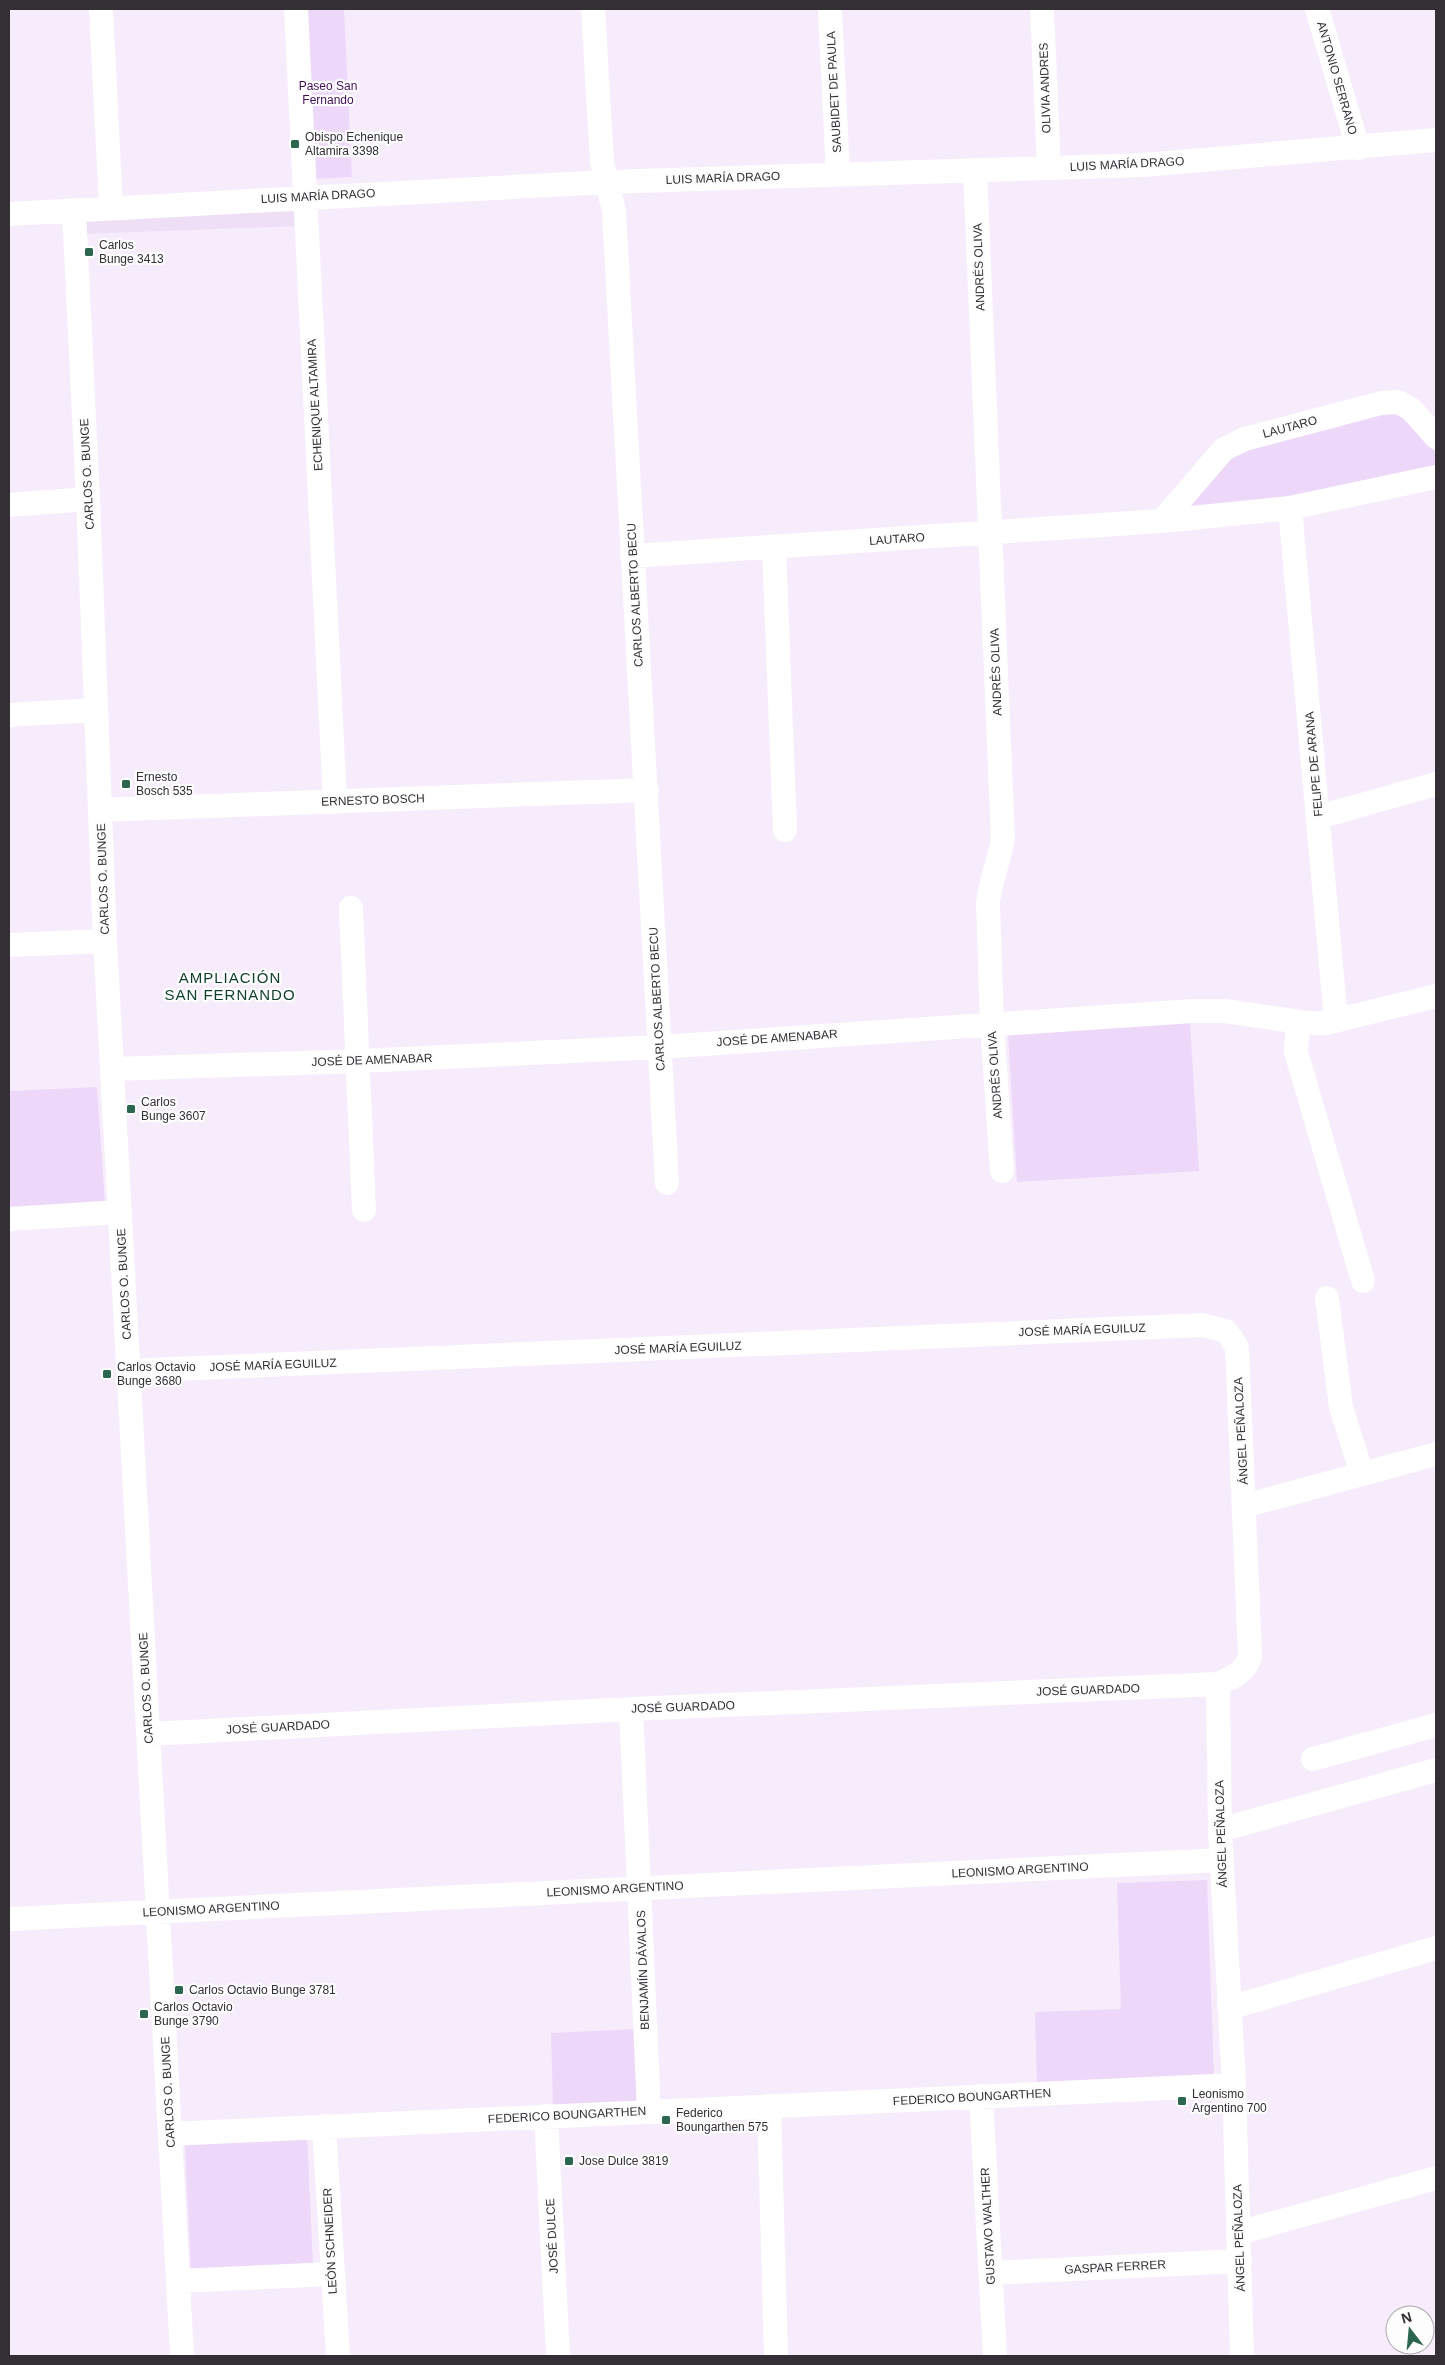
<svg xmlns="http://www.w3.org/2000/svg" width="1445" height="2365" viewBox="0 0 1445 2365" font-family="Helvetica,sans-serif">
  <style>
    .built { fill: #eedff6 }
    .green { fill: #edd8f9 }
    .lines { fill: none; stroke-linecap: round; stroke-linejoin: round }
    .minor { stroke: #fff; stroke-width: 24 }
    .poi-dot { fill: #2d664f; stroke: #fdfdfd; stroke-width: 2 }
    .labels { text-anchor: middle; stroke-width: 4.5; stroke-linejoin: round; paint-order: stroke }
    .street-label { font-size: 12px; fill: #332f35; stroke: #fdfdfd }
    .park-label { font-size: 12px; fill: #440f59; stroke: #fdfdfd }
    .poi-label { font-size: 12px; fill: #332f35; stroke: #fdfdfd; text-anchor: start }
    .quarter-label { font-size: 15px; letter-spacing: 1px; fill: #0e3e2c; stroke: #fdfdfd }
  </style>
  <rect width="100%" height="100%" fill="#f6ecfc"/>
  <path class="built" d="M 294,204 L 299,226 L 81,234 L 82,216 Z"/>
  <path class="green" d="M 304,9 L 344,9 L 352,177 L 313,179 Z
    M 1399,411 L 1436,453 L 1436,468 L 1180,516 L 1241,448 Z
    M 1190,1023 L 1199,1171 L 1017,1182 L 1008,1034 Z
    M 97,1087 L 105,1205 L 9,1210 L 9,1091 Z
    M 1207,1880 L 1214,2078 L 1037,2084 L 1035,2012 L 1121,2009 L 1117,1883 Z
    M 638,2029 L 639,2104 L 553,2106 L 551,2033 Z
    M 307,2137 L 313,2263 L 191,2270 L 185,2145 Z"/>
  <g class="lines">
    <path class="minor" d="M 101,9 L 111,208
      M 296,9 L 335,802
      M 593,9 L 602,162 L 614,211 L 667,1183
      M 830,9 L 838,174
      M 1042,9 L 1049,168
      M 1317,9 L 1358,148
      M 975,170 L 1003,840 C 999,861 990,881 988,903 L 992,1023 L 1002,1171
      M 74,211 L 88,499 L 105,941 L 182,2356
      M 9,214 L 607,182 L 1143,165 L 1436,140
      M 9,505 L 88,499
      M 1290,508 L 1336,1021
      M 1162,521 L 1224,449 L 1245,439 L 1381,403 L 1398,402 L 1411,409 L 1436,437
      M 774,547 L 785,830
      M 632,556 L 1162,521 L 1290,508 L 1436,477
      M 9,715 L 95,710
      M 100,810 L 647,790
      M 1319,817 L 1436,784
      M 351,908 L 364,1210
      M 9,945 L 105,941
      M 1298,1022 L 1296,1052 L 1363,1281
      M 113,1069 L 359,1061 L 660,1047 L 1192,1011 L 1225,1011 L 1308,1023 L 1326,1023 L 1436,996
      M 9,1219 L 120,1212
      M 1327,1298 L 1341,1407 L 1362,1474
      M 128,1371 L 1203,1325 L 1226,1331 L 1237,1347 L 1250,1656 C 1246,1673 1232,1677 1218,1684 L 631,1709 L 148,1734
      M 1244,1506 L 1436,1454
      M 1218,1684 L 1220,1830 L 1234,2085 L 1242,2356
      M 631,1709 L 649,2111
      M 1313,1759 L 1436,1725
      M 1220,1830 L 1436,1770
      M 9,1919 L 1222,1860
      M 1229,2008 L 1436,1948
      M 981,2096 L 995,2356
      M 769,2106 L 776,2356
      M 546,2116 L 558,2356
      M 324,2126 L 338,2356
      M 170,2134 L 1234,2085
      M 1238,2233 L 1436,2178
      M 991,2273 L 1240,2261
      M 178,2281 L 332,2274"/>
  </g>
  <g class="poi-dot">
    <rect x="290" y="139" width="10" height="10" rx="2.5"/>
    <rect x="84" y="247" width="10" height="10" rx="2.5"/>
    <rect x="121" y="779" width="10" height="10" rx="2.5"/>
    <rect x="126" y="1104" width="10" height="10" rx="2.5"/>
    <rect x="102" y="1369" width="10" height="10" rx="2.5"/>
    <rect x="174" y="1985" width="10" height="10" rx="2.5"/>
    <rect x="139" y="2009" width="10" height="10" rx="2.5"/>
    <rect x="1177" y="2096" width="10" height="10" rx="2.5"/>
    <rect x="661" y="2115" width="10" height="10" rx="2.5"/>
    <rect x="564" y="2156" width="10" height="10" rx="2.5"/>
  </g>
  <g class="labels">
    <g class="street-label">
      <text transform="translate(1337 78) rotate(74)" y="4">ANTONIO SERRANO</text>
      <text transform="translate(1045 88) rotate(-92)" y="4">OLIVIA ANDRES</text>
      <text transform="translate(834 92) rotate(-93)" y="4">SAUBIDET DE PAULA</text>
      <text transform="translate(1127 164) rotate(-3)" y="4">LUIS MARÍA DRAGO</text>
      <text transform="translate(723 178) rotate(-2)" y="4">LUIS MARÍA DRAGO</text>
      <text transform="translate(318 196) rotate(-3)" y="4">LUIS MARÍA DRAGO</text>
      <text transform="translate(979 267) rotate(-92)" y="4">ANDRÉS OLIVA</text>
      <text transform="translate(315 405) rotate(-93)" y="4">ECHENIQUE ALTAMIRA</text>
      <text transform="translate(1290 427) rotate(-15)" y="4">LAUTARO</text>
      <text transform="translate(87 474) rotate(-93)" y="4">CARLOS O. BUNGE</text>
      <text transform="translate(897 539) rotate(-4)" y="4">LAUTARO</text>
      <text transform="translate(635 595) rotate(-93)" y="4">CARLOS ALBERTO BECU</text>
      <text transform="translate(996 672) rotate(-92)" y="4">ANDRÉS OLIVA</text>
      <text transform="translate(1314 764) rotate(-95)" y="4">FELIPE DE ARANA</text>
      <text transform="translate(373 800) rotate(-2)" y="4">ERNESTO BOSCH</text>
      <text transform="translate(103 879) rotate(-92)" y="4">CARLOS O. BUNGE</text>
      <text transform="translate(657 999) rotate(-93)" y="4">CARLOS ALBERTO BECU</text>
      <text transform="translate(777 1038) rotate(-4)" y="4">JOSÉ DE AMENABAR</text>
      <text transform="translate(372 1060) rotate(-2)" y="4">JOSÉ DE AMENABAR</text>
      <text transform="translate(995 1075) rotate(-94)" y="4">ANDRÉS OLIVA</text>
      <text transform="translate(124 1284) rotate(-93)" y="4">CARLOS O. BUNGE</text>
      <text transform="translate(1082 1330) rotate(-2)" y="4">JOSÉ MARÍA EGUILUZ</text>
      <text transform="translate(678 1348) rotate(-2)" y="4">JOSÉ MARÍA EGUILUZ</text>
      <text transform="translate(273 1365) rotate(-2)" y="4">JOSÉ MARÍA EGUILUZ</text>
      <text transform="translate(1241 1431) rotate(-93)" y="4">ÁNGEL PEÑALOZA</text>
      <text transform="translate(146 1688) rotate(-93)" y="4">CARLOS O. BUNGE</text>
      <text transform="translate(1088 1690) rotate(-2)" y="4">JOSÉ GUARDADO</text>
      <text transform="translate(683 1707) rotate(-2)" y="4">JOSÉ GUARDADO</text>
      <text transform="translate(278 1727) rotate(-3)" y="4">JOSÉ GUARDADO</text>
      <text transform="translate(1221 1834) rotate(-92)" y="4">ÁNGEL PEÑALOZA</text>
      <text transform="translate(1020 1870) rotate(-3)" y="4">LEONISMO ARGENTINO</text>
      <text transform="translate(615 1889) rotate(-3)" y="4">LEONISMO ARGENTINO</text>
      <text transform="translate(211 1909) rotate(-3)" y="4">LEONISMO ARGENTINO</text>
      <text transform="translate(643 1970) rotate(-92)" y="4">BENJAMÍN DÁVALOS</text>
      <text transform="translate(168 2092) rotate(-93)" y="4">CARLOS O. BUNGE</text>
      <text transform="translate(972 2097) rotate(-3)" y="4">FEDERICO BOUNGARTHEN</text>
      <text transform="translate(567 2115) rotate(-3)" y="4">FEDERICO BOUNGARTHEN</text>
      <text transform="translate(988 2226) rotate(-93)" y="4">GUSTAVO WALTHER</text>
      <text transform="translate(552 2236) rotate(-93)" y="4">JOSÉ DULCE</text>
      <text transform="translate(1239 2238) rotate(-92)" y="4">ÁNGEL PEÑALOZA</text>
      <text transform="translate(330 2241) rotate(-93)" y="4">LEÓN SCHNEIDER</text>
      <text transform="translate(1115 2267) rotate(-3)" y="4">GASPAR FERRER</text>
    </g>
    <g class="park-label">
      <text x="328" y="90">Paseo San<tspan x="328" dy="14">Fernando</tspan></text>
    </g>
    <g class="poi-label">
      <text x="305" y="141">Obispo Echenique<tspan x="305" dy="14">Altamira 3398</tspan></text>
      <text x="99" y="249">Carlos<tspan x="99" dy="14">Bunge 3413</tspan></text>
      <text x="136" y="781">Ernesto<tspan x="136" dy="14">Bosch 535</tspan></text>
      <text x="141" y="1106">Carlos<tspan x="141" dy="14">Bunge 3607</tspan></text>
      <text x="117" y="1371">Carlos Octavio<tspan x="117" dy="14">Bunge 3680</tspan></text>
      <text x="189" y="1994">Carlos Octavio Bunge 3781</text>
      <text x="154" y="2011">Carlos Octavio<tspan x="154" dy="14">Bunge 3790</tspan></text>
      <text x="1192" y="2098">Leonismo<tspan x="1192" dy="14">Argentino 700</tspan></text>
      <text x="676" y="2117">Federico<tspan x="676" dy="14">Boungarthen 575</tspan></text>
      <text x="579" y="2165">Jose Dulce 3819</text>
    </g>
    <g class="quarter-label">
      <text x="230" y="983">AMPLIACIÓN<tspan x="230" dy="17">SAN FERNANDO</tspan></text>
    </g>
  </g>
  <rect width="1445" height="2365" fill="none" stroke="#332f35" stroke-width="20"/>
  <g transform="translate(1410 2330) rotate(344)"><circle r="24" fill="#fdfdfd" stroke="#acabad"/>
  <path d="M0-4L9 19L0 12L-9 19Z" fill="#2d664f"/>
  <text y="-8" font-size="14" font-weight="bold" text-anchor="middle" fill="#332f35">N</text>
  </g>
</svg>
